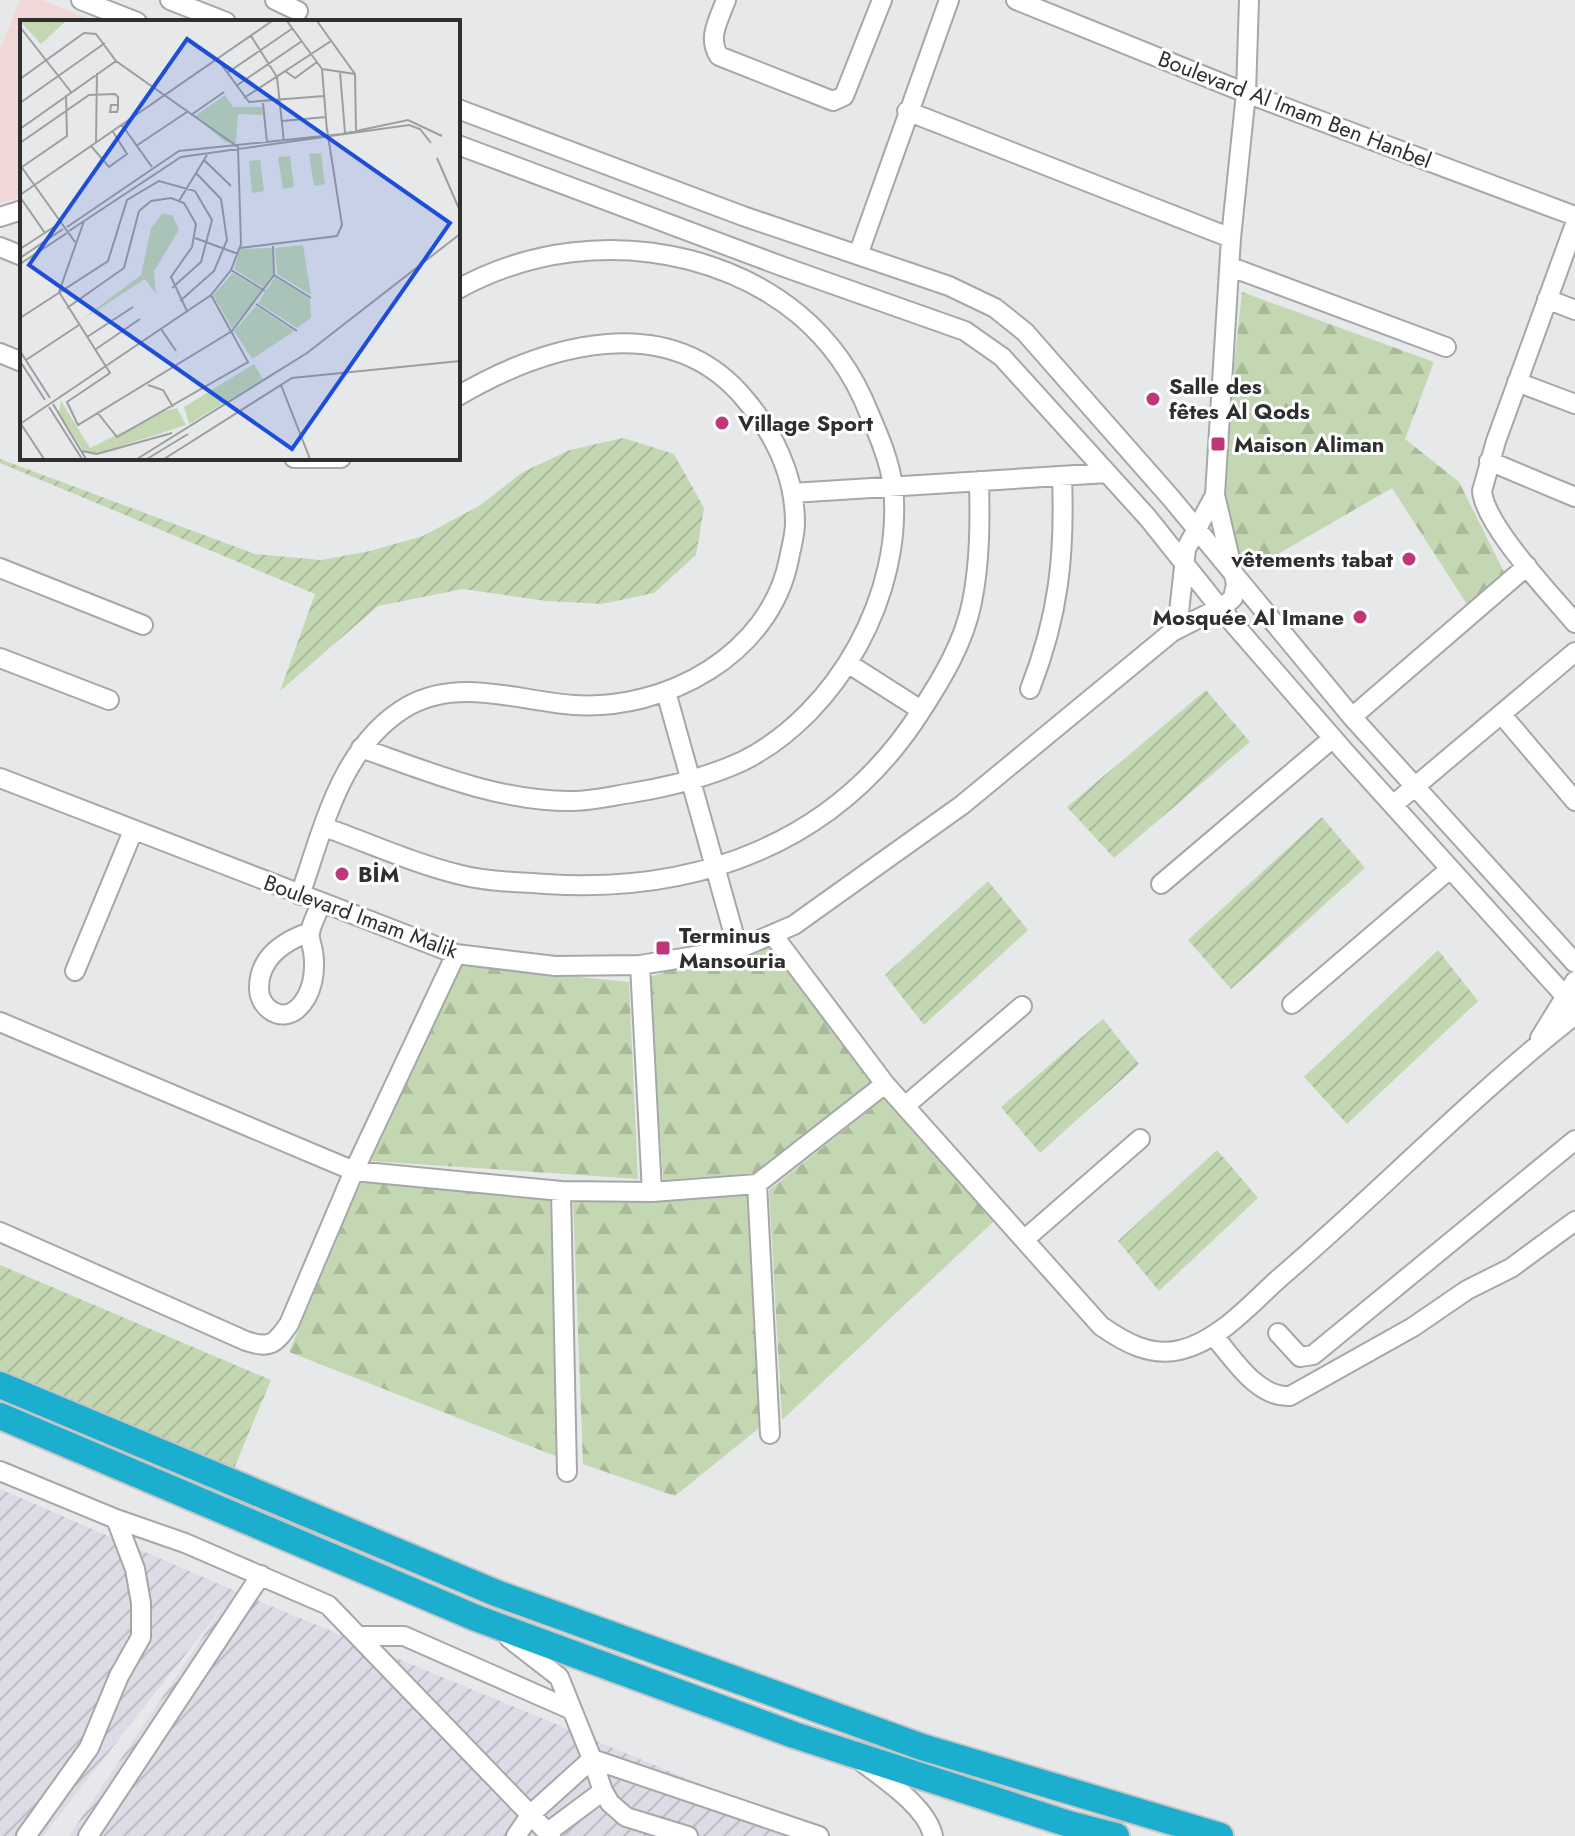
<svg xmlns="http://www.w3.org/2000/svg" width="1575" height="1836" viewBox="0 0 1575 1836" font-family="Jost,sans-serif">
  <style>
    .industrial { fill: url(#industrial-furrows) }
    .education { fill: #f1d7d5 }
    .forest { fill: url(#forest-firs) }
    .garden { fill: url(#garden-furrows) }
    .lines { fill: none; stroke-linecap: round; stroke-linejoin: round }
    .minor-casing { stroke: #a7a7a9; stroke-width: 22 }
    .highway-casing { stroke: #c5c5c5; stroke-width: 30 }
    .minor { stroke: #fff; stroke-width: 18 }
    .highway { stroke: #1baece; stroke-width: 26 }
    .poi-dot { fill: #bd3779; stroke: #fff; stroke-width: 3 }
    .labels { text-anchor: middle; stroke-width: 6; stroke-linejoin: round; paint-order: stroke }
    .street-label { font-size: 22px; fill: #2f2f30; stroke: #fff }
    .poi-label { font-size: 22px; font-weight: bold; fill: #2f2f30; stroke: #fff; text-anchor: start }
    .inset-road { fill: none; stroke: #9d9ea0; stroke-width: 2 }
    .view { fill: #1d4ed8; fill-opacity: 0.15; stroke: #1d4ed8; stroke-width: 4 }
    .inset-edge { fill: none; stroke: #2f2f30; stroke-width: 4 }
  </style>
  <defs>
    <pattern id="industrial-furrows" width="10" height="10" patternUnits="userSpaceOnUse" patternTransform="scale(2)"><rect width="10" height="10" fill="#dbdce6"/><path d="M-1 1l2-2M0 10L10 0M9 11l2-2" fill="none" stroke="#bcbdc6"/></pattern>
    <pattern id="forest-firs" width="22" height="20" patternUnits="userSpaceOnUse" patternTransform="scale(2)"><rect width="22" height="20" fill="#c4d7b3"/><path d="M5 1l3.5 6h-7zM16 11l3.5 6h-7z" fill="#a9b99a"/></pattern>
    <pattern id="garden-furrows" width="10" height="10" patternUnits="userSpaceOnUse" patternTransform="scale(2)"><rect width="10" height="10" fill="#c4d7b3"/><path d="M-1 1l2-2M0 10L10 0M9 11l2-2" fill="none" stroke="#a9b99a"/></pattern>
  </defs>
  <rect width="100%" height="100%" fill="#e7e8ea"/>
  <path class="industrial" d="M 0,1489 L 235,1591 L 825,1836 L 69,1836 L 225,1604 L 43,1836 L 0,1836 Z"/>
  <path class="education" d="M 20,0 L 41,0 L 98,22 L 22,22 L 22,197 L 0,203 L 0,49 Z"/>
  <path class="forest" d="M 1242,292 L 1434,362 L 1405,439 L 1459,482 L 1504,572 L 1468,606 L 1392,488 L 1250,570 L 1218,513 Z
    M 767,937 L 878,1089 L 755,1173 L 663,1180 L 650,977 Z
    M 462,965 L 629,982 L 638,1179 L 371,1161 Z
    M 885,1098 L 994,1221 L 782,1420 L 769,1190 Z
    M 362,1180 L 550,1198 L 558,1457 L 289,1352 Z
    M 747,1195 L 759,1428 L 675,1496 L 583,1464 L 573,1199 Z"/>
  <path class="garden" d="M 623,438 L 674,454 L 704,508 L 696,555 L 654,593 L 602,604 L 546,601 L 463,589 L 378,606 L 280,691 L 315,594 L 0,463 L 0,459 L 255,554 L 321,560 L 370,551 L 423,536 L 479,506 L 523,472 L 570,450 Z
    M 1206,690 L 1250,742 L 1114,858 L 1067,807 Z
    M 1322,817 L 1365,868 L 1231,989 L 1188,940 Z
    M 988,881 L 1028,930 L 924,1025 L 885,975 Z
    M 1438,950 L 1478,1001 L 1347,1124 L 1304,1077 Z
    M 1103,1019 L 1139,1064 L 1040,1153 L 1001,1107 Z
    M 1217,1150 L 1258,1198 L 1159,1291 L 1118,1241 Z
    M 0,1265 L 271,1380 L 232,1473 L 0,1371 Z"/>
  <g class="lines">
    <g class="minor-casing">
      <path id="minor" d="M 81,0 L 137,22
        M 170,0 L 226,22
        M 275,0 L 298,11
        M 726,0 C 719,19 707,38 719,56 L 833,101 L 844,96 L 882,0
        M 1016,0 L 1246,93 L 1575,216
        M 458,109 L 743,216 L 949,286 L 995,308 L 1025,332 L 1075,389 L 1171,498 L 1352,717 L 1575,963
        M 907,111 L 1231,238
        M 458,145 L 784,267 L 965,331 L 1002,357 L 1148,518 L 1219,607 L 1345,752 L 1575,1007
        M 0,217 L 22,210
        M 1575,224 L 1496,441 L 1482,491 C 1485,526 1551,594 1575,623
        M 0,247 L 22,256
        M 858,255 L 949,0
        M 1231,267 L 1446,347
        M 1547,299 L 1575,310
        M 0,353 L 22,362
        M 1517,382 L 1575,404
        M 294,458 L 341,458
        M 1489,461 L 1575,497
        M 792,493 L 1107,473
        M 0,568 L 143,625
        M 1172,632 L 1179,612 L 1186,549 L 1215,495
        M 0,658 L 109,700
        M 849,664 L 921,710
        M 1030,689 C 1059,615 1065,555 1062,476
        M 666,692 L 738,949
        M 1502,715 L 1575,801
        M 1352,717 L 1527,566
        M 361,748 C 429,772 500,802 573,801 C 592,801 612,796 631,793 C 668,787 708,777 743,761 C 838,713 904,593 893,487 C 890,462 879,436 869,413 C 837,332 773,282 690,260 C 612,240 529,250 458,289
        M 0,778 L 456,954 L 555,966 L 640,965 L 738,949 L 794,925 L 962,805 L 1172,632 L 1225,605 L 1233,598 L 1236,584 L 1215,495 L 1231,238 L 1246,93 L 1249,0
        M 1393,805 L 1575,652
        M 324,827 C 369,843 415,864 461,875 C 489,882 518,882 546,884 C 698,894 837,843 921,711 C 943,677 964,642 972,602 C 980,562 980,522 979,481
        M 1161,884 L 1333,738
        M 300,895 C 324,827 341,745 408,706 C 460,677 518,701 573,705 C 666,711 770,655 789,559 C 791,548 795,535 795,523 C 795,476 774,433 744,398 C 668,308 545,345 458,396
        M 310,932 C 284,941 259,957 259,988 C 259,1008 281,1023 297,1009 C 313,995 316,971 313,951 C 312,946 309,938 310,933 C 311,924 318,912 321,904
        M 773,935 L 885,1084 L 1101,1326 C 1124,1342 1150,1357 1180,1350 C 1220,1341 1253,1301 1283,1275 C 1381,1191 1473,1095 1575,1015
        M 640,965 L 652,1192
        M 75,971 L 133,831
        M 1292,1004 L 1450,869
        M 0,1022 L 354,1171 L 561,1191 L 652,1192 L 757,1184 L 885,1084
        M 1540,1038 L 1575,981
        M 905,1106 L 1022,1006
        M 757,1184 L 770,1434
        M 561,1191 L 567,1472
        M 0,1232 L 246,1341 C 271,1349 275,1344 289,1324 L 354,1171 L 456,954
        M 1025,1239 L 1140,1139
        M 1278,1333 L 1300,1357 L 1313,1355 L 1575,1140
        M 1213,1335 C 1233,1358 1257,1398 1290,1396 L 1413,1327 L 1467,1290 L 1511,1268 L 1575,1221
        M 0,1471 L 116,1519 L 185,1543 L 328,1605 L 551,1836
        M 358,1636 L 404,1636 L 572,1710
        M 509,1638 L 559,1677 L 592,1759 L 603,1791 L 610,1803 L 626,1817 L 688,1836
        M 862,1762 C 884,1779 927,1807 933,1836
        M 548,1832 L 603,1791
        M 26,1836 L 89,1748 L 119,1676 L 141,1637 L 141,1603 L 135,1569 L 116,1519
        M 88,1836 L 261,1575
        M 516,1836 L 531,1814 L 592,1759 L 819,1836"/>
    </g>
    <g class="highway-casing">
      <path id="highway" d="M 0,1385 L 496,1593 L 922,1747 L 1220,1836
        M 0,1416 L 476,1618 L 794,1735 L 1069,1824 L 1116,1836"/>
    </g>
    <use href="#minor" class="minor"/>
    <use href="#highway" class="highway"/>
  </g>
  <g class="poi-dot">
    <circle cx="1153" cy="399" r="8"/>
    <circle cx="722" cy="423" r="8"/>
    <rect x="1210" y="436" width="16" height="16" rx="4"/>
    <circle cx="1409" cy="559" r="8"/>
    <circle cx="1360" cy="617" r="8"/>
    <circle cx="342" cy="874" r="8"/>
    <rect x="655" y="940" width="16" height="16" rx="4"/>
  </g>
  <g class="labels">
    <g class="street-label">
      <text transform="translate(1295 109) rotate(21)" y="8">Boulevard Al Imam Ben Hanbel</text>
      <text transform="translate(361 916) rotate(20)" y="8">Boulevard Imam Malik</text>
    </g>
    <g class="poi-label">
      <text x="1169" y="394">Salle des<tspan x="1169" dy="25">fêtes Al Qods</tspan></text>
      <text x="738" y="431">Village Sport</text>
      <text x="1234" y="452">Maison Aliman</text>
      <text x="1393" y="567" text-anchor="end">vêtements tabat</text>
      <text x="1344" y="625" text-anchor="end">Mosquée Al Imane</text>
      <text x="358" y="882">BİM</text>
      <text x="679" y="943">Terminus<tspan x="679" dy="25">Mansouria</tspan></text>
    </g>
  </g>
  <g transform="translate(20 20)">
    <rect width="440" height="440" fill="#e7e8ea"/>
    <path d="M 0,1 L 46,1 L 21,24 Z" fill="#c4d7b3"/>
    <path d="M 205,75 L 213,87 L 242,87 L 243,95 L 218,94 L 216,123 L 205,122 L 175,96 ZM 283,225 L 291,275 L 257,254 L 255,228 ZM 253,228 L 253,254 L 244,268 L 214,249 L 220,229 ZM 213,253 L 242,271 L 212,308 L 193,275 ZM 255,257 L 290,279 L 291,298 L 277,308 L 238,283 ZM 236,286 L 274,311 L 232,339 L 214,311 Z" fill="#c4d7b3"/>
    <path d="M 301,133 L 305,164 L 294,166 L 289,134 ZM 270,136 L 274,167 L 263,169 L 258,137 ZM 240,140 L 244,171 L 232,173 L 229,141 ZM 142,194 L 152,195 L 159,210 L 134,251 L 136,274 L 125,259 L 60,301 L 121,255 L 131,208 ZM 234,344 L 243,359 L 169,404 L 164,387 ZM 41,381 L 70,428 L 145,391 L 157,388 L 166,405 L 74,435 L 64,432 L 39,393 Z" fill="#c4d7b3"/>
    <path class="inset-road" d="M 267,1 L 302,49 L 307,111M 297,1 L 335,54 L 336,111M 0,7 L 51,72M 231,16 L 257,57 L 264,122M 198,40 L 229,82 L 304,76M 302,49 L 335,54M 265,51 L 275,58 L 297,42M 320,52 L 325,113M 207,53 L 273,8M 0,59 L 64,13 L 76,14 L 96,41 L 218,127 L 221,224 L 211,250 L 191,275 L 0,404M 216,66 L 282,21M 224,78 L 311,21M 0,83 L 85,23M 243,83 L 247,123M 171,95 L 204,72M 262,101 L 306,97M 102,105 L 132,147M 0,109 L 96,41M 76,122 L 77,53M 0,123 L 69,75 L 95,74 L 98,77 L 98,88 L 97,92 L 90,92 L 91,85 L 98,85M 71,126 L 89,147 L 107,134 L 93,112M 116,126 L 167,92M 417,138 L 440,191M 184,140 L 211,166M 0,145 L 55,222M 2,147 L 47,116 L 46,75M 0,175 L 252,1M 0,177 L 25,213M 159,181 L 187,135M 64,201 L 39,272 L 90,353 L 47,382 L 58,405 L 212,311 L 254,255 L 253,226M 47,207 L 159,131 L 322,114 L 388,100 L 422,116M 49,211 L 161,137 L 389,105 L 400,109 L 411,123M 175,218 L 218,234M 220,228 L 317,216 L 322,205 L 307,109M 0,229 L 40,203M 0,238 L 43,209M 0,244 L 47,213M 211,250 L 245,271M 254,255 L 291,278M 160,281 L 194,251 L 207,220 L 201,179 L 176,153M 236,284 L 277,311M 47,288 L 104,248 L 119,191 L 131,181 L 151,178 L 164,183 L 176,204 L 172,227 L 151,257 L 167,291M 0,298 L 88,241 L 107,180 L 139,161 L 175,171 L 192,200 L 181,242 L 152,268M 141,309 L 156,331M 67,317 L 113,287M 76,329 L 120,299M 0,331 L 30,378M 6,340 L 59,305M 0,341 L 25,380M 128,365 L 143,370 L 153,387M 261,365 L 290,439M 33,384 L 66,439M 29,387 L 62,439M 77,392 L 97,417 L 228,342 L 191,275M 1,404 L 24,439M 62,431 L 77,434 L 152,413M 117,439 L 287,333 L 440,214M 127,439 L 168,414M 144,439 L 272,358 L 440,341"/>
    <path class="view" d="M 167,19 L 430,203 L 272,429 L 9,245 Z"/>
    <rect width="440" height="440" class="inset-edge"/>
  </g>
</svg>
